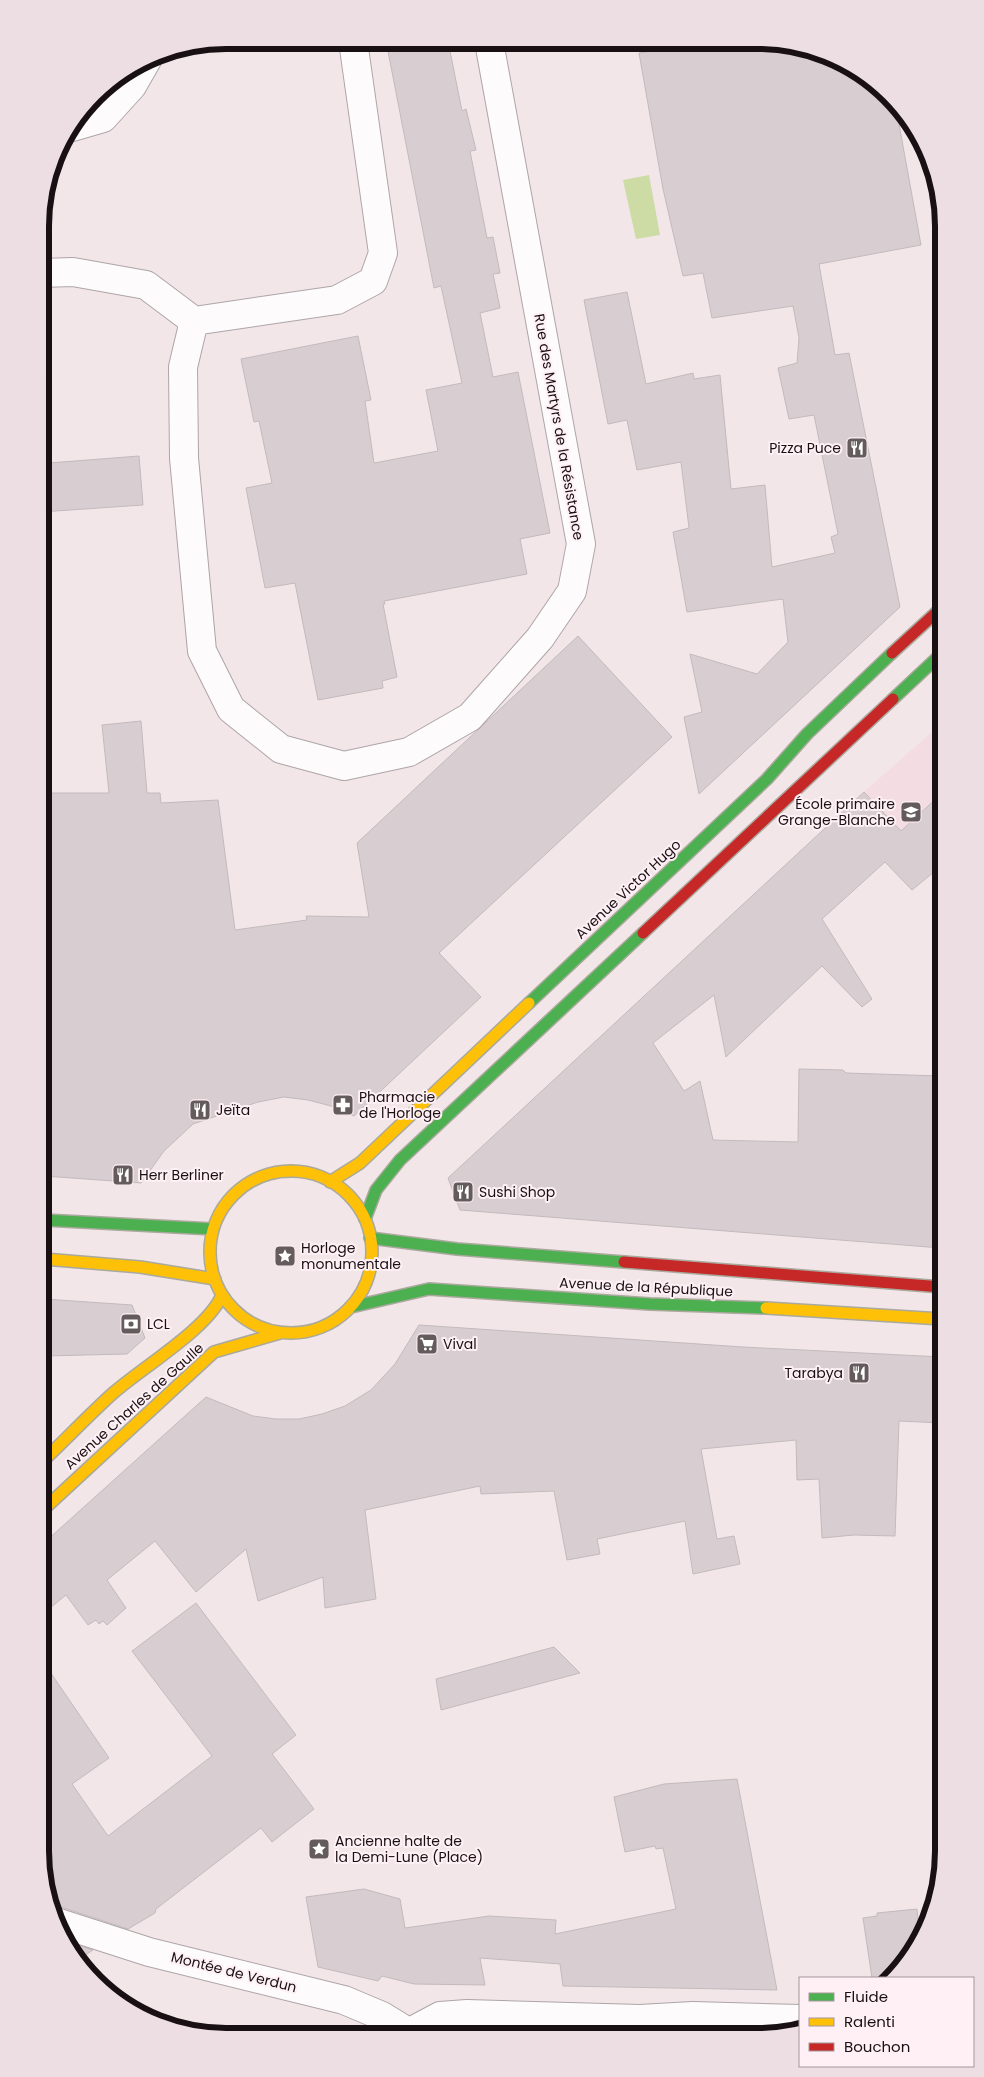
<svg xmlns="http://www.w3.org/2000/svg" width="984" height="2077" viewBox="0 0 984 2077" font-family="Poppins,sans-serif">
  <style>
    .built { fill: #f3dce2 }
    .water { fill: #ccdca4 }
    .building { fill: #d8ced1; stroke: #c4babd }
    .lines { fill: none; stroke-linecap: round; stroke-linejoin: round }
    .street-casing { stroke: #aea5a8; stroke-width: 30 }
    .fast-casing { stroke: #aaa99d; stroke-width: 14 }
    .slow-casing { stroke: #aaa99d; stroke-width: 14 }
    .jam-casing { stroke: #aaa99d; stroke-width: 14 }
    .street { stroke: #fdfbfc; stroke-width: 28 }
    .fast { stroke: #4caf50; stroke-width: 11 }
    .slow { stroke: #ffc107; stroke-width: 11 }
    .jam { stroke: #c62828; stroke-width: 11 }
    .labels { text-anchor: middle; stroke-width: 4; stroke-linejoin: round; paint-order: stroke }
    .street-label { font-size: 14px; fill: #181012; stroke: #fff0f5 }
    .poi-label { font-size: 14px; fill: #181012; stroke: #fff0f5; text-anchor: start }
    .rim { fill: none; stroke: #181012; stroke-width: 6 }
  </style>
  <rect width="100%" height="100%" fill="#f2e6e9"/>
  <path class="built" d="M 940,725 L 940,874 L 864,792 Z"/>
  <path class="water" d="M 649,175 L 660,235 L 636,239 L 623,180 Z"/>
  <path class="building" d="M 386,41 L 448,41 L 462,111 L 466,109 L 476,150 L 470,151 L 487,238 L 493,237 L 500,273 L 493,274 L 500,308 L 480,313 L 493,377 L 518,372 L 550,533 L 520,539 L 527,574 L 384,601 L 385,604 L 383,604 L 397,677 L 382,681 L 383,688 L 318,700 L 295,583 L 265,588 L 246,488 L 272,483 L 259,421 L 254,422 L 241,359 L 358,336 L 371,400 L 365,401 L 374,463 L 438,451 L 426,390 L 462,383 L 441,286 L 434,288 Z
    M 659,43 L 794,44 L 840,59 L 881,86 L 895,102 L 921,245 L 819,264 L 835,355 L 849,353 L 900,607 L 699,794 L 684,717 L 702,712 L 690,654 L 757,674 L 788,642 L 783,599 L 687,612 L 673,532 L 689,528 L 681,462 L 637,470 L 627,420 L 608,424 L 584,300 L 627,292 L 646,384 L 693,373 L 694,379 L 720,375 L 731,489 L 765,485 L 772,567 L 835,553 L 831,537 L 838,534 L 814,415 L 789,419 L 778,368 L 797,363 L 799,338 L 793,306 L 712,318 L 703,273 L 683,276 L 663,189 L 639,53 L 660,50 Z
    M 139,456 L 143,505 L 41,512 L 41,473 L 50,472 L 49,463 Z
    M 578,636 L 672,737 L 439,953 L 481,997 L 354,1116 L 331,1106 L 308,1100 L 284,1097 L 258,1102 L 193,1124 L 164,1151 L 141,1183 L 44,1176 L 42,793 L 109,793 L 102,725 L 141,721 L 147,793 L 160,793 L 161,803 L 218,800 L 235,930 L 307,920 L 306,916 L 369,917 L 357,843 Z
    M 864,792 L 901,831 L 940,795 L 940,867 L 912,890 L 885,862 L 822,919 L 872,999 L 862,1007 L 822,966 L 726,1057 L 714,995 L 653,1043 L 684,1091 L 700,1081 L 713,1140 L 798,1142 L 799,1069 L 843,1070 L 846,1073 L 941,1076 L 941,1248 L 460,1210 L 448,1178 Z
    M 44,1299 L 132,1305 L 145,1338 L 127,1354 L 44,1356 Z
    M 419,1325 L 743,1347 L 942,1357 L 942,1423 L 899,1421 L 895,1536 L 854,1535 L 822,1538 L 819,1479 L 797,1480 L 796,1440 L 701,1449 L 717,1539 L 734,1536 L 740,1564 L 693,1574 L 685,1521 L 597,1539 L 600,1554 L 567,1560 L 554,1491 L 481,1494 L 480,1486 L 365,1510 L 376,1599 L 325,1608 L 323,1577 L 258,1601 L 246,1549 L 196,1592 L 155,1541 L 107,1580 L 126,1608 L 107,1625 L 103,1621 L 99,1624 L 96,1620 L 88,1625 L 66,1595 L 45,1612 L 45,1542 L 206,1397 L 253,1416 L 276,1419 L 299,1419 L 322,1414 L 345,1406 L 371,1390 L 395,1364 Z
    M 196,1603 L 296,1735 L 272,1754 L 314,1809 L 272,1842 L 261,1828 L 156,1909 L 155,1913 L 128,1929 L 61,1907 L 50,1908 L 46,1899 L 46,1666 L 109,1758 L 72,1784 L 108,1836 L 212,1756 L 132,1651 Z
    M 554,1647 L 580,1673 L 441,1710 L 436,1679 Z
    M 737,1779 L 777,1990 L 563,1986 L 560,1964 L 480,1958 L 485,1985 L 414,1984 L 382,1976 L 378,1981 L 318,1967 L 306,1897 L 364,1889 L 400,1899 L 405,1928 L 489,1916 L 556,1920 L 555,1934 L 676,1909 L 663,1848 L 656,1849 L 655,1846 L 625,1852 L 614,1797 L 664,1784 Z
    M 917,1909 L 920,1938 L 905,1964 L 891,1978 L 872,1978 L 863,1918 L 877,1916 L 877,1913 Z
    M 64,1941 L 93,1950 L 78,1960 Z"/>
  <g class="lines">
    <g class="street-casing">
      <path id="street" d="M 72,127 L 103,118 L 132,86 L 148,58
        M 41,273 L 73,272 L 146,285 L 194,321 L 337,300 L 373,281 L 383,253 L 353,41
        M 194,321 L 183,367 L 184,458 L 202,651 L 231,709 L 281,749 L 344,766 L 409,752 L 470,717 L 540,638 L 572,591 L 581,544 L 489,42
        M 56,1922 L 149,1952 L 344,2000 L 382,2016 L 408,2032
        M 410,2032 L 440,2016 L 467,2014 L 640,2019 L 693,2016 L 800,2019"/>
    </g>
    <g class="fast-casing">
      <path id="fast" d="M 893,699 L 939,656
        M 529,1003 L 767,779 L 807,734 L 892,653
        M 365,1219 L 376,1190 L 400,1160 L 643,933
        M 44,1220 L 213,1229
        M 370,1238 L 457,1249 L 624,1262
        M 351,1307 L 429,1289 L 650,1304 L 766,1308"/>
    </g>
    <g class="slow-casing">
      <path id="slow" d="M210 1252a81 81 0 1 1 162 0a81 81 0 1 1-162 0Z
        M 330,1182 L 360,1163 L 529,1003
        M 44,1259 L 140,1267 L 215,1279
        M 766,1308 L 942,1319
        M 45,1459 C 67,1438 89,1415 111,1395 C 141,1368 208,1329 222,1295
        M 45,1508 L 214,1352 L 280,1333"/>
    </g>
    <g class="jam-casing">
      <path id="jam" d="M 892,653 L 939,610
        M 643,933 L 893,699
        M 624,1262 L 942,1287"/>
    </g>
    <use href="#street" class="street"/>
    <use href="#fast" class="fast"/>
    <use href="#slow" class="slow"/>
    <use href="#jam" class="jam"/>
  </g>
  <defs>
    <g id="restaurant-square" transform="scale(1.125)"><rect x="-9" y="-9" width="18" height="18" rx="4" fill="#645b5d" stroke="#fff0f5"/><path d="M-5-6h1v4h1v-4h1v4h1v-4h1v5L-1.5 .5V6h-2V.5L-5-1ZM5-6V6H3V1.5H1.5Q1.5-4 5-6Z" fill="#fff"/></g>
    <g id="school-square" transform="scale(1.125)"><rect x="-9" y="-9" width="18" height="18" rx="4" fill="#645b5d" stroke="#fff0f5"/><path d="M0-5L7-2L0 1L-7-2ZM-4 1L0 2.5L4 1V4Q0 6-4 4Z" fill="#fff"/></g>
    <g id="pharmacy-square" transform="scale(1.125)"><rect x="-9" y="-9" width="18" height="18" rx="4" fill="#645b5d" stroke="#fff0f5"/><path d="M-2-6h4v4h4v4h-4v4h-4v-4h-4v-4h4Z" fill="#fff"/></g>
    <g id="sight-square" transform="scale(1.125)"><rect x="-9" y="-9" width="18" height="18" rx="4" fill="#645b5d" stroke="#fff0f5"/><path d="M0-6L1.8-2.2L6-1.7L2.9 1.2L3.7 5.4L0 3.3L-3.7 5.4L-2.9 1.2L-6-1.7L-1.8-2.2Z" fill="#fff"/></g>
    <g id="bank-square" transform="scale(1.125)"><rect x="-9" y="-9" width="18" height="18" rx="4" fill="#645b5d" stroke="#fff0f5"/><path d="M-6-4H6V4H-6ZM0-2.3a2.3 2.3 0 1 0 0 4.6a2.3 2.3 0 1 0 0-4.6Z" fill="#fff"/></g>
    <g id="supermarket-square" transform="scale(1.125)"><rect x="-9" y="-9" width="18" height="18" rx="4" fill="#645b5d" stroke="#fff0f5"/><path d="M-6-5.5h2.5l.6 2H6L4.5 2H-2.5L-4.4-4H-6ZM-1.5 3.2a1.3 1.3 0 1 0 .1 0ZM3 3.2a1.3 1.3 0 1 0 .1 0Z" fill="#fff"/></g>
  </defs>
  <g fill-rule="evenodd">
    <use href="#restaurant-square" x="857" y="448"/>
    <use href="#school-square" x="911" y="812"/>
    <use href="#pharmacy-square" x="343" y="1105"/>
    <use href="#restaurant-square" x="200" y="1110"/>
    <use href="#restaurant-square" x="123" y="1175"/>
    <use href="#restaurant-square" x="463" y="1192"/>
    <use href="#sight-square" x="285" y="1256"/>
    <use href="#bank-square" x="131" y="1324"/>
    <use href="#supermarket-square" x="427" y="1344"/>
    <use href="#restaurant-square" x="859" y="1373"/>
    <use href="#sight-square" x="319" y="1849"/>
  </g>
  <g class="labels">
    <g class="street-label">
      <text transform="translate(559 427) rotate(80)" y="5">Rue des Martyrs de la Résistance</text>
      <text transform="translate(628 889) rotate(-43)" y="5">Avenue Victor Hugo</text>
      <text transform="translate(646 1287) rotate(3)" y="5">Avenue de la République</text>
      <text transform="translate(134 1406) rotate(-42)" y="5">Avenue Charles de Gaulle</text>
      <text transform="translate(234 1972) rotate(14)" y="5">Montée de Verdun</text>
    </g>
    <g class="poi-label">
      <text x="841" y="453" text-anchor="end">Pizza Puce</text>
      <text x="895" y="809" text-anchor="end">École primaire<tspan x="895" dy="16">Grange-Blanche</tspan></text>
      <text x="359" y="1102">Pharmacie<tspan x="359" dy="16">de l'Horloge</tspan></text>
      <text x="216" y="1115">Jeïta</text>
      <text x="139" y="1180">Herr Berliner</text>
      <text x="479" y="1197">Sushi Shop</text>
      <text x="301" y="1253">Horloge<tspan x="301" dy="16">monumentale</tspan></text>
      <text x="147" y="1329">LCL</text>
      <text x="443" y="1349">Vival</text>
      <text x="843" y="1378" text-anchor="end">Tarabya</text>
      <text x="335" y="1846">Ancienne halte de<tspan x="335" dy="16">la Demi-Lune (Place)</tspan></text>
    </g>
  </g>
  <path d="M0 0H984V2077H0ZM226 49H758A177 177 0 0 1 935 226V1851A177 177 0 0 1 758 2028H226A177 177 0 0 1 49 1851V226A177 177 0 0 1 226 49Z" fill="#eddee3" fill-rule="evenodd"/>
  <path class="rim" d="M226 49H758A177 177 0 0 1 935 226V1851A177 177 0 0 1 758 2028H226A177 177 0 0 1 49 1851V226A177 177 0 0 1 226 49Z"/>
  <rect x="799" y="1977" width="175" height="90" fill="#fff0f5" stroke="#a3969a"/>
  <rect x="809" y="1993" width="25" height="8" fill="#4caf50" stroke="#a3969a"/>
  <text x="844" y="2002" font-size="15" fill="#181012">Fluide</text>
  <rect x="809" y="2018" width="25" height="8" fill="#ffc107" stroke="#a3969a"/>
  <text x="844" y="2027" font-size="15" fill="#181012">Ralenti</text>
  <rect x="809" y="2043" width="25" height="8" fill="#c62828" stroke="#a3969a"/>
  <text x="844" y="2052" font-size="15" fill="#181012">Bouchon</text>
</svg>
